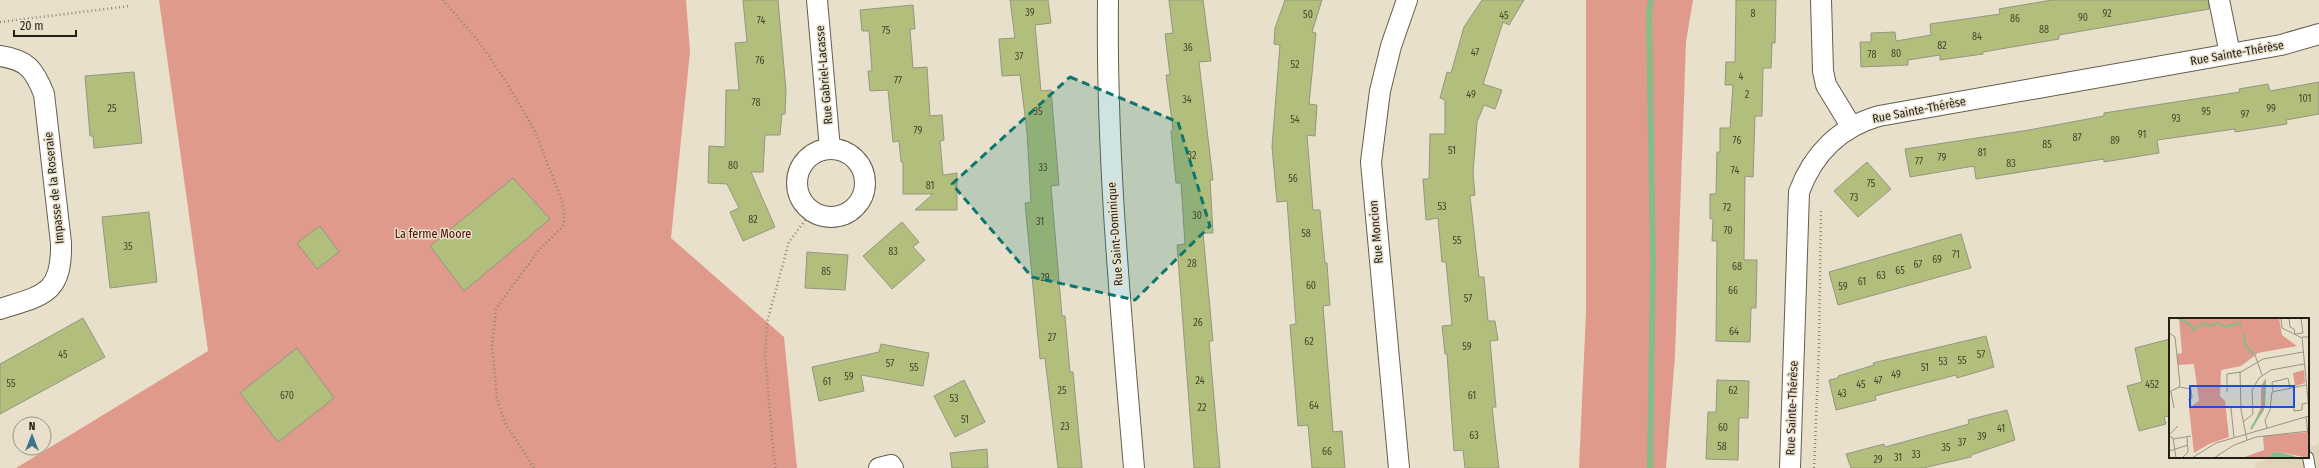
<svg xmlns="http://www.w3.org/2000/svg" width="2319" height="468" viewBox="0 0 2319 468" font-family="'Fira Sans Condensed',sans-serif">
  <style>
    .built { fill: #e0d5ba }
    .green { fill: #e09a8c }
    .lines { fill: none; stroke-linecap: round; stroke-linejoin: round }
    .stream { stroke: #87bb89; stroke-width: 6 }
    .building { fill: #b2be7b; stroke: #939783 }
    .service-casing { stroke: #655e4c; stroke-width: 12 }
    .minor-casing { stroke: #655e4c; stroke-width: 22 }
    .path { stroke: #8b8576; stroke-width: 2.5; stroke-dasharray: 1 3; stroke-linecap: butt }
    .service { stroke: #fff; stroke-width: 10 }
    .minor { stroke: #fff; stroke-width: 20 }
    .marked { fill: #0f766e; fill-opacity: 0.2; stroke: #0f766e; stroke-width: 3; stroke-dasharray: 8 5; stroke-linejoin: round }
    .labels { text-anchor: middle; stroke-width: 3; stroke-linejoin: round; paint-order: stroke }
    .number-label { font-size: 10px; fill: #464730 }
    .street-label { font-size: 12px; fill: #221f17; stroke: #e8e0cb }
    .park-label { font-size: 12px; fill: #4f0e06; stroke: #e8e0cb }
    .inset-river { fill: none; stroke: #87bb89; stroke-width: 2 }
    .inset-road { fill: none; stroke: #999383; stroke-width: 1 }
    .view { fill: #1d4ed8; fill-opacity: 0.15; stroke: #1d4ed8; stroke-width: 2 }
    .inset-edge { fill: none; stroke: #221f17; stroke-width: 2 }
  </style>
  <rect width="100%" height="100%" fill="#e8e0cb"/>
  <path class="built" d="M 2319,444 L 2319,468 L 2256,468 L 2254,463 L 2276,457 L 2308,457 L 2308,447 Z"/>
  <path class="green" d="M 159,0 L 686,0 L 690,52 L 671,238 L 784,337 L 797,468 L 16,468 L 208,351 Z
    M 1586,0 L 1693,0 L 1686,42 L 1675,356 L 1666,468 L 1579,468 L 1586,312 Z"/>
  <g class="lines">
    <path class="stream" d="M 1650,468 L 1653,262 L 1649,14 L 1651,0"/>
  </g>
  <path class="building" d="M 743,0 L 778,0 L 786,90 L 785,114 L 782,114 L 780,135 L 765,135 L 763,172 L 751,172 L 775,227 L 743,241 L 730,212 L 739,208 L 727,184 L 708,183 L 709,146 L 725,147 L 726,90 L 739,90 L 735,43 L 747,42 Z
    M 1010,0 L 1048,0 L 1051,23 L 1035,25 L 1041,91 L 1051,90 L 1059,185 L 1051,186 L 1057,257 L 1062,316 L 1065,316 L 1070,372 L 1073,372 L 1082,468 L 1058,468 L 1045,358 L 1040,359 L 1025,203 L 1031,202 L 1027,132 L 1020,75 L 1002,76 L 999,39 L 1015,38 Z
    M 1169,0 L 1203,0 L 1211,61 L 1199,62 L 1213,180 L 1210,180 L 1213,233 L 1203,233 L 1213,341 L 1209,341 L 1220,468 L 1194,468 L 1177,245 L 1185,244 L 1181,183 L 1176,183 L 1171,131 L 1173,130 L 1166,75 L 1170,75 L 1165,34 L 1173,33 Z
    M 1285,0 L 1322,0 L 1312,32 L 1316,33 L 1309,104 L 1317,105 L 1315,136 L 1307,135 L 1313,210 L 1320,210 L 1325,263 L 1327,263 L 1330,305 L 1323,306 L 1333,432 L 1342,431 L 1345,468 L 1312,468 L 1308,425 L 1298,426 L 1290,325 L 1296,324 L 1287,201 L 1277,202 L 1272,147 L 1280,45 L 1274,44 L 1275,28 Z
    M 1482,0 L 1524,0 L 1509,25 L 1503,22 L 1483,84 L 1502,90 L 1495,109 L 1484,105 L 1477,122 L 1473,173 L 1475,195 L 1470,196 L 1479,277 L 1484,277 L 1488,321 L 1495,321 L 1498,340 L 1490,341 L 1496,407 L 1492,407 L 1499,468 L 1465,468 L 1463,450 L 1454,451 L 1447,354 L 1445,354 L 1442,326 L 1452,325 L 1446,262 L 1442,262 L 1438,218 L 1426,220 L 1423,179 L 1429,179 L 1430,134 L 1445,134 L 1445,100 L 1440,98 L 1447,72 L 1451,73 L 1464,27 Z
    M 1736,0 L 1776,0 L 1775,43 L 1772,43 L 1771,68 L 1763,68 L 1762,116 L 1755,116 L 1753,177 L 1745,176 L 1744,260 L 1757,260 L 1756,308 L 1751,308 L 1750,342 L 1716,341 L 1717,241 L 1712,241 L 1713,219 L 1710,219 L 1710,194 L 1716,194 L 1717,152 L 1720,152 L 1720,128 L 1730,128 L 1733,85 L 1725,85 L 1726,62 L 1735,62 Z
    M 2052,0 L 2208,0 L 2209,9 L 2059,35 L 2059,39 L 1983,52 L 1983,54 L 1940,60 L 1940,55 L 1908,60 L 1908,65 L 1861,67 L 1860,42 L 1871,42 L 1871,33 L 1895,32 L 1896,41 L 1931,35 L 1930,24 L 2000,14 L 1999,9 Z
    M 913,5 L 915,29 L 910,29 L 913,68 L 927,67 L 930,116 L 942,115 L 944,140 L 940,141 L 943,175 L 957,173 L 957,210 L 915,210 L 933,194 L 903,194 L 903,162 L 901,162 L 899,141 L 893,142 L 888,90 L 870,91 L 868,71 L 872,71 L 869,31 L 862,31 L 860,10 Z
    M 134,72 L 142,143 L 94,148 L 93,136 L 90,136 L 85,76 Z
    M 2319,82 L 2319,114 L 2286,120 L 2287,124 L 2235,132 L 2235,129 L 2157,140 L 2159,153 L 2104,162 L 2104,159 L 1976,179 L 1974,166 L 1910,177 L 1905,149 L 2029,130 L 2104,116 L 2104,113 L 2240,92 L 2239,89 L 2268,84 L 2270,91 Z
    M 1867,162 L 1891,189 L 1858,217 L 1834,191 Z
    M 513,178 L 550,219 L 464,291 L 430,246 Z
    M 149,212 L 157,282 L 110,288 L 102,217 Z
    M 902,222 L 919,242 L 913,247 L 925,260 L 892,289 L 863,256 Z
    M 320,226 L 339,252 L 317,269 L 297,243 Z
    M 1961,234 L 1971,268 L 1838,305 L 1829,272 Z
    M 807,252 L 848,255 L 845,290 L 805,288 Z
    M 83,318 L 105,357 L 0,414 L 0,364 Z
    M 1986,336 L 1994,367 L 1957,378 L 1956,375 L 1875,396 L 1876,400 L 1836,410 L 1829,380 L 1838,378 L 1838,376 L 1874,365 L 1873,363 L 1881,361 Z
    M 2170,339 L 2170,416 L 2164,417 L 2166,424 L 2139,431 L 2127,386 L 2142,382 L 2135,348 Z
    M 881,344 L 929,353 L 923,386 L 861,375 L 864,391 L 819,401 L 812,367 L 879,352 Z
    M 297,348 L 334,398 L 278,442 L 240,393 Z
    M 964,380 L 985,422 L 955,437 L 934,396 Z
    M 1717,380 L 1749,381 L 1748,418 L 1739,418 L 1738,460 L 1706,459 L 1708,412 L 1716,412 Z
    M 2007,410 L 2015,440 L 1971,455 L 1971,457 L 1923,468 L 1851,468 L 1846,454 L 1884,444 L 1885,447 L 1969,424 L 1968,420 Z
    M 987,449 L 988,468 L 952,468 L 950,453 Z"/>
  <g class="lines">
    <g class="service-casing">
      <path id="service" d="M 2308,457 L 2310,468"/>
    </g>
    <g class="minor-casing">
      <path id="minor" d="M 817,0 L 830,149
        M 1108,0 C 1106,157 1121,312 1134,468
        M 1821,0 L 1823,71 L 1826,85 L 1851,126
        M 2219,0 L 2230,54
        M 0,56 C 27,60 34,69 44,94 L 61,243 C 62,294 44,295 0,309
        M797 183a34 34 0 1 1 68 0a34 34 0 1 1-68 0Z
        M 879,468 L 891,465 L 893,468
        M 1399,468 L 1371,162 L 1380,91 L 1391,46 L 1407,0
        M 1790,468 L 1799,192 C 1813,154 1840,127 1879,116 L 2281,45 L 2319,34"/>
    </g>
    <path class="path" d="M 443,0 L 476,38 L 505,80 L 535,131 L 562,201 L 565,215 L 563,226 L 538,251 L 496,309 L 492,345 L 497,398 L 505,423 L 534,468
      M 0,22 L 130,6
      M 775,468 L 765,355 L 767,322 L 789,242 L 812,211
      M 1814,468 L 1819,348 L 1821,209"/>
    <use href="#service" class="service"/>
    <use href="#minor" class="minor"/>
  </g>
  <path class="marked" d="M 1070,77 L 1178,122 L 1210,226 L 1135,300 L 1032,277 L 952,184 Z"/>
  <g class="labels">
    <g class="number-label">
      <text x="1030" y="16">39</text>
      <text x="1753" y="17">8</text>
      <text x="2107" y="17">92</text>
      <text x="1308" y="18">50</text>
      <text x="1504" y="19">45</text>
      <text x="2083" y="21">90</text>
      <text x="2015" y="22">86</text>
      <text x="761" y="24">74</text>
      <text x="2044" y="33">88</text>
      <text x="886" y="34">75</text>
      <text x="1977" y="40">84</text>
      <text x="1942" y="49">82</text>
      <text x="1188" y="51">36</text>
      <text x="1475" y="56">47</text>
      <text x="1896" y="57">80</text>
      <text x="1872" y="58">78</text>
      <text x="1019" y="60">37</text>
      <text x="760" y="64">76</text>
      <text x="1295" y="68">52</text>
      <text x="1741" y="80">4</text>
      <text x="898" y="84">77</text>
      <text x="1471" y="98">49</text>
      <text x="1747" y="98">2</text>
      <text x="2305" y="102">101</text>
      <text x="1187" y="103">34</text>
      <text x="756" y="106">78</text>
      <text x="112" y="112">25</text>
      <text x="2271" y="112">99</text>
      <text x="1038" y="115">35</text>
      <text x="2206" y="115">95</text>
      <text x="2245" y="118">97</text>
      <text x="2176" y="122">93</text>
      <text x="1295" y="123">54</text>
      <text x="918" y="134">79</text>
      <text x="2142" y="138">91</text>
      <text x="2077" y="141">87</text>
      <text x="1737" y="144">76</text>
      <text x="2115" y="144">89</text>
      <text x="2047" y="148">85</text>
      <text x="1452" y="154">51</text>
      <text x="1982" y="156">81</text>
      <text x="1192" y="159">32</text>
      <text x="1942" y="161">79</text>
      <text x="1919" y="165">77</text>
      <text x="2011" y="167">83</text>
      <text x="733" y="169">80</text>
      <text x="1043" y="171">33</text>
      <text x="1735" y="174">74</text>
      <text x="1293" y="182">56</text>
      <text x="1871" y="187">75</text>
      <text x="930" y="189">81</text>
      <text x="1854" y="201">73</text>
      <text x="1442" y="210">53</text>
      <text x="1727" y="211">72</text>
      <text x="1197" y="219">30</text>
      <text x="753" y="223">82</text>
      <text x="1040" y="225">31</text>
      <text x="1728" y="234">70</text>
      <text x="1306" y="237">58</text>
      <text x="1457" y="244">55</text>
      <text x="128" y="250">35</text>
      <text x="893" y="255">83</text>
      <text x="1956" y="258">71</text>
      <text x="1937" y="263">69</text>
      <text x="1192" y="267">28</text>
      <text x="1918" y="268">67</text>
      <text x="1737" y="270">68</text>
      <text x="1900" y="274">65</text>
      <text x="826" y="275">85</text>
      <text x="1881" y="279">63</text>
      <text x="1045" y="281">29</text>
      <text x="1862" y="285">61</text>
      <text x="1311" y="289">60</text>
      <text x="1843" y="290">59</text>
      <text x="1733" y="294">66</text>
      <text x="1468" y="302">57</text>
      <text x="1198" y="326">26</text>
      <text x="1734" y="335">64</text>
      <text x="1052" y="341">27</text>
      <text x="1309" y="345">62</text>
      <text x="1467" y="350">59</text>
      <text x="63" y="358">45</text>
      <text x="1981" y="358">57</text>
      <text x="1962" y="364">55</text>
      <text x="1943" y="365">53</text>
      <text x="890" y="367">57</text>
      <text x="914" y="371">55</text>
      <text x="1925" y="371">51</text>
      <text x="1896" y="378">49</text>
      <text x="849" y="380">59</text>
      <text x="1200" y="384">24</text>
      <text x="1878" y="384">47</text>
      <text x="827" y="385">61</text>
      <text x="11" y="387">55</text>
      <text x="1861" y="388">45</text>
      <text x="2152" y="388">452</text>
      <text x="1062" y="394">25</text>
      <text x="1733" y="394">62</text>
      <text x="1842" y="397">43</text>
      <text x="287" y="399">670</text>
      <text x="1472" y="399">61</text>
      <text x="954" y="402">53</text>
      <text x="1314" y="409">64</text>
      <text x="1202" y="411">22</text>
      <text x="965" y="423">51</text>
      <text x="1065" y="430">23</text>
      <text x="1723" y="431">60</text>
      <text x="2001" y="432">41</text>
      <text x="1474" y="439">63</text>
      <text x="1982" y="440">39</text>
      <text x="1962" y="446">37</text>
      <text x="1722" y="450">58</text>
      <text x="1946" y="451">35</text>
      <text x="1327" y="455">66</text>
      <text x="1916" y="458">33</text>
      <text x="1898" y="461">31</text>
      <text x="1878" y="463">29</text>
    </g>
    <g class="street-label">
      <text transform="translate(2237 53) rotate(-10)" y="4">Rue Sainte-Thérèse</text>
      <text transform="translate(824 75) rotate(-95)" y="4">Rue Gabriel-Lacasse</text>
      <text transform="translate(1919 110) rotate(-11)" y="4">Rue Sainte-Thérèse</text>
      <text transform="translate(54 188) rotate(-96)" y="4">Impasse de la Roseraie</text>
      <text transform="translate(1376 232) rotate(-95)" y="4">Rue Moncion</text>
      <text transform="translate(1115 234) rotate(-94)" y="4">Rue Saint-Dominique</text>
      <text transform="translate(1792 408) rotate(-88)" y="4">Rue Sainte-Thérèse</text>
    </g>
    <g class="park-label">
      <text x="433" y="238">La ferme Moore</text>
    </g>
  </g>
  <g transform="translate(2169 318)">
    <rect width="140" height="140" fill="#e8e0cb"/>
    <path d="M 10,0 L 110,0 L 113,17 L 128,28 L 89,35 L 72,48 L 52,52 L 51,78 L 56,83 L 60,119 L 40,126 L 25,135 L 20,90 L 30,83 L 25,46 L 9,47 L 8,36 L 13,35 ZM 135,52 L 136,65 L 126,68 L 124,55 ZM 97,60 L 95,92 L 83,110 L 92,89 L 92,68 ZM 140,114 L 140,140 L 109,134 L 103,135 L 100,140 L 73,140 L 95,132 L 94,118 Z" fill="#e09a8c"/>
    <path d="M 109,134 L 125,138 L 130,140 L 100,140 L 103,135 Z" fill="#87bb89"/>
    <path class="inset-river" d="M 9,0 L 22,7 L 24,12 L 36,5 L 42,8 L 49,5 L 56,9 L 70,5 L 73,9M 75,15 L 76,26 L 85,37M 82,111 L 95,89 L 96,63"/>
    <path class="inset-road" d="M 112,0 L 113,10 L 133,20M 120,0 L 121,9 L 125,11 L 126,16M 0,15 L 6,19 L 11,66 L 10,69 L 0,74M 126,16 L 134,15 L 132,0M 140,19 L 133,19 L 140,93M 86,37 L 93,57M 71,54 L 72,92 L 78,122M 10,69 L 22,71 L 23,80 L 19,82M 104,73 L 103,64 L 112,62 L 119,60 L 121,70M 2,74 L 5,90M 58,74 L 58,56 L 72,54 L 94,41 L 134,34M 125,88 L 125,93 L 133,92 L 133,86 L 139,85M 58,89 L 62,90 L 65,120M 137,99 L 139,116M 74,104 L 84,96 L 83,72 L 90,60 L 102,52 L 135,46M 98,110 L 96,102 L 101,92 L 103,74 L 137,67M 0,117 L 9,108M 0,118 L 4,120 L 7,140M 4,121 L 22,118M 0,133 L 19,127M 13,140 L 19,134 L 18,119M 23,140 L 47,125 L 140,98M 45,140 L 65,127 L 87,119 L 140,113"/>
    <path class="view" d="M 21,68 L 125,68 L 125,89 L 21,89 Z"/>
    <rect width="140" height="140" class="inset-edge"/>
  </g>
  <g transform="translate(32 436)"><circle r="19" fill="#e8e0cb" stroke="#999383"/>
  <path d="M0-3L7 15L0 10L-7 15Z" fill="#3c748e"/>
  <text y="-6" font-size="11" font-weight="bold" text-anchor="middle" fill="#221f17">N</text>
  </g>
  <path d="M14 30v6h62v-6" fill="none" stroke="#221f17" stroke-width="2"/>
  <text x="20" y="30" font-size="12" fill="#221f17" stroke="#e8e0cb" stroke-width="3" paint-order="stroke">20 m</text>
</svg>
